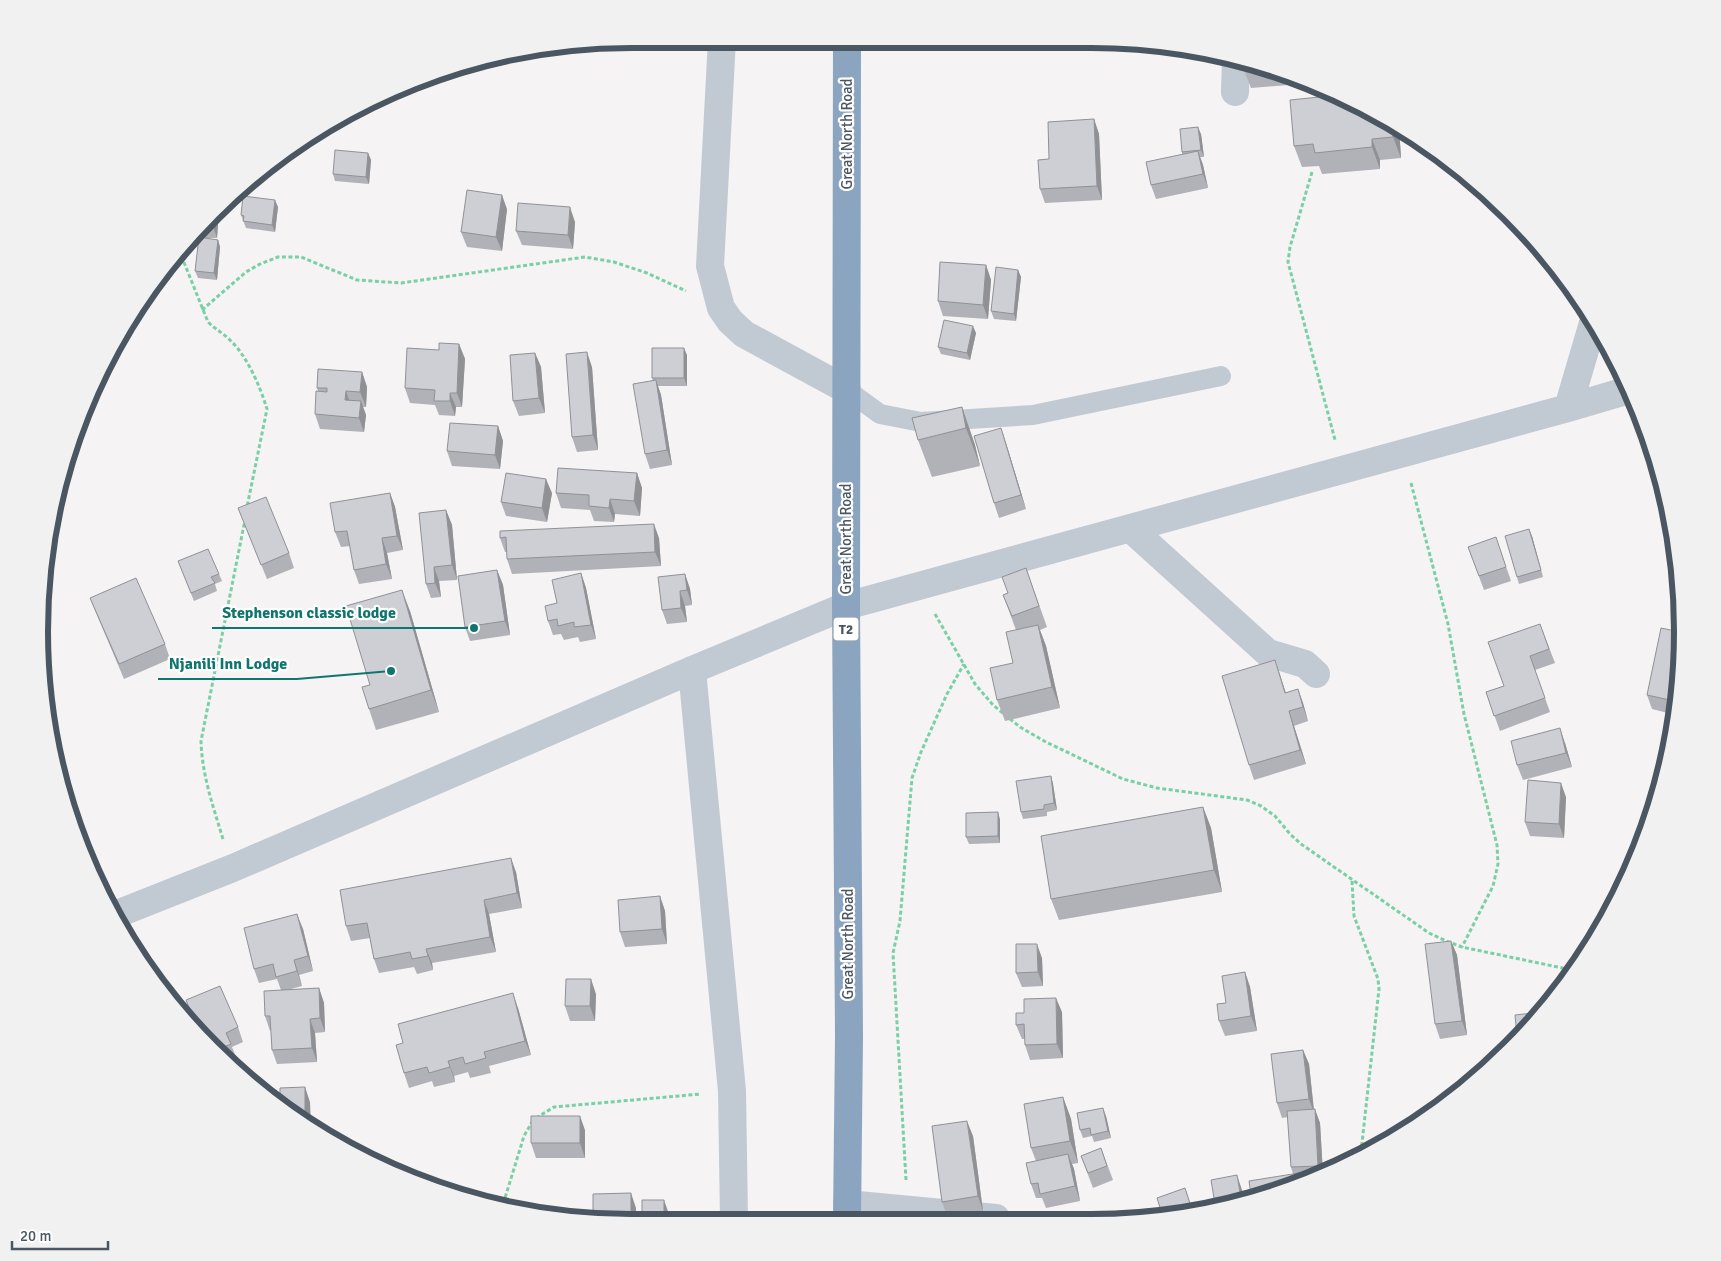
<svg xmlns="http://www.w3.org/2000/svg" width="1721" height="1261" viewBox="0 0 1721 1261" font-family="Signika,sans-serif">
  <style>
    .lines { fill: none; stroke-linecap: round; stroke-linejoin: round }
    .path { stroke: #7ad0a6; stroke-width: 3; stroke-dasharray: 4 2.5; stroke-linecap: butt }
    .lane { stroke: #c1cad2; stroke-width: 20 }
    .street { stroke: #c1cad2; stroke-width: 28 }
    .highway { stroke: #8ba5c1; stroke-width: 28 }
    .wall { fill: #b0b2b7 }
    .shaded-wall { fill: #909195 }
    .building { fill: #cdcfd5; stroke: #909195 }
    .labels { text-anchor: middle; stroke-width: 4.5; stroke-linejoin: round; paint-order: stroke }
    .shield { fill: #fff; stroke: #808990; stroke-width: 1 }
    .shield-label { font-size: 14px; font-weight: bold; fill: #4a5661 }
    .street-label { font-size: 15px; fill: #4a5661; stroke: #fff }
    .rim { fill: none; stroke: #4a5661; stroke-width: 6 }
    .leader { fill: none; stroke: #0f766e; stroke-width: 2 }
    .callout-dot { fill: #0f766e; stroke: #fff; stroke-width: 2 }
    .callout-label { font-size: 16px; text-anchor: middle; font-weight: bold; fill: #0f766e; stroke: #fff; stroke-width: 4.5; stroke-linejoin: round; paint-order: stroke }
  </style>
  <rect width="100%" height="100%" fill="#f5f3f3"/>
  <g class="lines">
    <path class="path" d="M 1312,172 L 1290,247 L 1288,262 L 1335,440
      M 179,250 L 208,322 C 215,329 223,333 230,340 C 247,356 260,386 267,409 L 247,507
      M 202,310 L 246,272 L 260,264 L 278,257 L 301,257 L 357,280 L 401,283 L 585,257 L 614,262 L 647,273 L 686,291
      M 1411,483 L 1448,624 L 1464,714 L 1497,845 L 1498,864 L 1493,886 L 1462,947
      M 935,614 L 975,684 L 993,705 L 1020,727 L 1046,742 L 1123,779 L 1157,788 L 1247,800 L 1261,806 L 1275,816 L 1290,834 L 1301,844 L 1429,933 L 1446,941 L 1462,947 L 1572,970
      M 223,839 C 213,806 202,775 201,741 L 245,520
      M 1352,881 L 1354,916 L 1378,979 L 1379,989 L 1361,1152
      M 536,1118 L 554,1107 L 701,1094
      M 906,1180 L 893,953 L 900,921 L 912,778 L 921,752 L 947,694 L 964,664
      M 502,1203 L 505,1198 L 524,1136 L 532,1122"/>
    <path class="lane" d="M 847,390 L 880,414 L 921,422 L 1033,415 L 1221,376"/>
    <path class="street" d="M 722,39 L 710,266 L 721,308 L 730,321 L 744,334 L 847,390
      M 1235,92 L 1236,58
      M 1568,408 L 1593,323
      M 1130,528 L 1268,653 L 1305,664 L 1316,674
      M 692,670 L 732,1091 L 734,1220
      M 117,914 L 233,868 L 692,670 L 846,606 L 1568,408 L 1629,390
      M 847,1204 L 996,1218"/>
    <path class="highway" d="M 847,1219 L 849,1037 L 846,606 L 847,39"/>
  </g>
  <path class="wall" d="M 1243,59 L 1313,83 L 1251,88 L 1243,67 Z
    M 1339,95 L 1399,127 L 1401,158 L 1380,160 L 1380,169 L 1322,174 L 1319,166 L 1302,167 L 1294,146 Z
    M 1094,119 L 1099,134 L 1102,200 L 1045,203 L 1040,189 L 1049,159 Z
    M 1201,134 L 1204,157 L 1200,157 L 1203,165 L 1208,188 L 1156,199 L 1151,185 L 1182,154 L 1182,152 Z
    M 368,153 L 371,160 L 369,184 L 335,181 L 333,174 Z
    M 278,207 L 275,232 L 246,228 L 241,215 Z
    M 507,209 L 502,251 L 467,247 L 461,232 Z
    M 219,211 L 217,238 L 204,238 L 218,240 L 220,247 L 217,280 L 198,278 L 195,271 L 199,237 L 190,237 Z
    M 575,222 L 573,249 L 522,245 L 516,231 Z
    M 986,265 L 991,280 L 988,319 L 943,316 L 938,301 Z
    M 1018,270 L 1021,277 L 1016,321 L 994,319 L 991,311 Z
    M 976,333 L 970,360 L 941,354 L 938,347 Z
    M 459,344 L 465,359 L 462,407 L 456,407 L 455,416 L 439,415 L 435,405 L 410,403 L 405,388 L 439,350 Z
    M 535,353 L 541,367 L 545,413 L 519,416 L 513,401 Z
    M 687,355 L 687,386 L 658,386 L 661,395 L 672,465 L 650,469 L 645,454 L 653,381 L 652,378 Z
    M 592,367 L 598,450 L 577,452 L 572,437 Z
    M 362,372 L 367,387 L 366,407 L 363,407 L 366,415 L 364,432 L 320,429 L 315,414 L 318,391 L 317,388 Z
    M 962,407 L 975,445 L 980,466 L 932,477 L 918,440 Z
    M 498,426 L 503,441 L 500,469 L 452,466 L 447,451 Z
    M 1001,428 L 1006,443 L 1026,509 L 999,518 L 994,503 Z
    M 637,473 L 642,488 L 640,516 L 615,514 L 614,522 L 594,521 L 590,510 L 561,508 L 556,493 Z
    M 390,493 L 395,507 L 403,550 L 387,553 L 392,579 L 359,584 L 354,570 L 350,546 L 341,547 L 335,532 Z
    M 552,493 L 547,522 L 506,516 L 501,502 Z
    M 238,508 L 289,553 L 294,568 L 267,579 Z
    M 446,510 L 452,525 L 457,580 L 439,581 L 441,597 L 431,598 L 426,584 Z
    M 500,531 L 659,538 L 661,566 L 512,574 L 507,559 L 507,552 L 505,552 L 500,538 Z
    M 1532,536 L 1543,577 L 1519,584 L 1517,577 Z
    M 1468,547 L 1501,552 L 1511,581 L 1484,590 Z
    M 178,561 L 219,574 L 222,581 L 215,584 L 217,591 L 194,601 Z
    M 1026,568 L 1047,627 L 1040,630 L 1046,646 L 1060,708 L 1005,721 L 997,700 L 1013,663 L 1016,630 L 1003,595 L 1008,593 Z
    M 497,570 L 503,585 L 510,635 L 470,641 L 465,627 Z
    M 581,573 L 586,588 L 596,639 L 580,642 L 578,637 L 564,640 L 561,634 L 553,635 L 548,621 L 557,603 Z
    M 685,574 L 690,589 L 692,605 L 685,606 L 687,622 L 667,624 L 662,610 Z
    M 90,598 L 165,644 L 170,659 L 124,679 L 96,613 Z
    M 410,611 L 439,712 L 376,730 L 369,709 L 370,685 Z
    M 1540,624 L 1555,663 L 1535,670 L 1550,712 L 1500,731 L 1486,692 L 1504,686 Z
    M 1680,632 L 1677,707 L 1676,715 L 1652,709 L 1647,695 Z
    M 1275,660 L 1286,693 L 1298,689 L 1303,703 L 1308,721 L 1294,726 L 1306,764 L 1254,780 L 1249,765 Z
    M 1565,743 L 1572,767 L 1523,780 L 1517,765 Z
    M 1051,776 L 1053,784 L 1057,810 L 1047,812 L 1047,816 L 1023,819 L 1021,812 Z
    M 1566,797 L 1564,838 L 1530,836 L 1525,822 Z
    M 1203,807 L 1211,828 L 1222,892 L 1059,920 L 1051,899 Z
    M 998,812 L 1000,820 L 1000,843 L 969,844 L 966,837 Z
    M 516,872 L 522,908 L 489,914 L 496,952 L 432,963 L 433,970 L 417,974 L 414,967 L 379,973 L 374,959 L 370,938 L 351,941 L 346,926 Z
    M 660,896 L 665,911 L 667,944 L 625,947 L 620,932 Z
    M 303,929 L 313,971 L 299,975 L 302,986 L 287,990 L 319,988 L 324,1003 L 325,1032 L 315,1033 L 317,1062 L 277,1064 L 272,1050 L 271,1030 L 270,1031 L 265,1016 L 281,990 L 277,979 L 259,983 L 254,969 Z
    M 1451,941 L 1457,955 L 1467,1035 L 1440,1039 L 1435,1024 Z
    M 1042,958 L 1043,986 L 1022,987 L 1016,973 Z
    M 1245,972 L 1250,987 L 1257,1031 L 1225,1036 L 1219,1021 Z
    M 596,994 L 595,1021 L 570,1021 L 565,1006 Z
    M 186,1000 L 238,1027 L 243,1042 L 232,1047 L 242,1072 L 242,1077 L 198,1030 Z
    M 518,1008 L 531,1055 L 489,1066 L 491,1073 L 470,1078 L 468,1072 L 454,1076 L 455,1082 L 434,1087 L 432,1081 L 409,1088 L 404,1073 L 403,1043 Z
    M 1062,1012 L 1063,1058 L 1030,1060 L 1025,1045 L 1025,1039 L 1022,1039 L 1016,1025 Z
    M 1303,1050 L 1309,1064 L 1314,1109 L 1320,1123 L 1323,1174 L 1317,1177 L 1251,1195 L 1293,1174 L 1291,1167 L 1288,1117 L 1282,1118 L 1277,1103 Z
    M 1063,1097 L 1071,1119 L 1078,1163 L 1072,1164 L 1074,1169 L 1080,1201 L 1046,1208 L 1042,1198 L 1036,1198 L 1031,1184 L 1036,1161 L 1031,1148 Z
    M 1106,1116 L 1111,1138 L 1094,1142 L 1092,1136 L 1083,1138 L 1080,1130 Z
    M 585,1130 L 585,1158 L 536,1158 L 531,1143 Z
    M 973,1136 L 983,1211 L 947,1216 L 942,1202 Z
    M 1101,1148 L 1113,1180 L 1093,1188 L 1081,1156 Z
    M 1185,1188 L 1193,1211 L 1168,1217 L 1163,1217 L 1157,1198 Z"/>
  <path class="shaded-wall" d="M 1094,119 L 1099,134 L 1102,200 L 1097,186 Z
    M 1392,124 L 1399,127 L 1401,158 L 1393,137 Z
    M 1198,127 L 1201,134 L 1204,157 L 1201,150 Z
    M 1372,139 L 1380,160 L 1380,169 L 1372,147 Z
    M 1198,151 L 1203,165 L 1208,188 L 1203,174 Z
    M 368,153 L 371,160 L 369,184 L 366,177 Z
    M 502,195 L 507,209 L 502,251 L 496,237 Z
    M 275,200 L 278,207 L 275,232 L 272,225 Z
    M 570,207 L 575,222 L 573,249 L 568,235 Z
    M 219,211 L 217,238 L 212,224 L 212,217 Z
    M 218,240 L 220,247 L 217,280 L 214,273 Z
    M 986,265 L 991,280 L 988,319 L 983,305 Z
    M 1018,270 L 1021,277 L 1016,321 L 1014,314 Z
    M 973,326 L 976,333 L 970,360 L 967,353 Z
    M 459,344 L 465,359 L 462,407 L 457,393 Z
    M 684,348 L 687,355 L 687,386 L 684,378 Z
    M 587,352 L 592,367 L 598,450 L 593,435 Z
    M 535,353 L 541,367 L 545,413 L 539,398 Z
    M 362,372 L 367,387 L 366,407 L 360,392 Z
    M 656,380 L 661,395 L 672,465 L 667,450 Z
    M 346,391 L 351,406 L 345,400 Z
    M 450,393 L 456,407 L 455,416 L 450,401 Z
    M 361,401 L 366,415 L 364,432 L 359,418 Z
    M 962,407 L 975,445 L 980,466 L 966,428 Z
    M 498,426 L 503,441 L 500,469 L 495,455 Z
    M 1001,428 L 1006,443 L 1026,509 L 1021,495 Z
    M 637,473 L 642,488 L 640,516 L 634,501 Z
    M 546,479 L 552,493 L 547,522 L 542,508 Z
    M 390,493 L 395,507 L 403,550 L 397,536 Z
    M 610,499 L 615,514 L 614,522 L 609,508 Z
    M 446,510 L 452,525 L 457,580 L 452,565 Z
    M 654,524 L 659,538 L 661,566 L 655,552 Z
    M 1529,529 L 1532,536 L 1543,577 L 1541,570 Z
    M 382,538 L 387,553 L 392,579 L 386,564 Z
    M 434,567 L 439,581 L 441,597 L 435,583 Z
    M 497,570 L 503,585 L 510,635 L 505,621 Z
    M 581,573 L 586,588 L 596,639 L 591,625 Z
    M 685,574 L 690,589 L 692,605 L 687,590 Z
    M 402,590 L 410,611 L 439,712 L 431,690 Z
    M 680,591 L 685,606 L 687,622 L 681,608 Z
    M 1038,625 L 1046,646 L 1060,708 L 1052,687 Z
    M 1275,660 L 1280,675 L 1290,707 L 1285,693 Z
    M 1679,663 L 1677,707 L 1676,715 L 1670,700 Z
    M 1298,689 L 1303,703 L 1308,721 L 1303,707 Z
    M 1289,711 L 1294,726 L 1306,764 L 1300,750 Z
    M 1560,728 L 1565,743 L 1572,767 L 1566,753 Z
    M 1051,776 L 1053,784 L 1057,810 L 1054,803 Z
    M 1561,783 L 1566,797 L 1564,838 L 1559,824 Z
    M 1203,807 L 1211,828 L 1222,892 L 1214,870 Z
    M 998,812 L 1000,820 L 1000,843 L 998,836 Z
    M 511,858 L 516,872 L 522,908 L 517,893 Z
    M 660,896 L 665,911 L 667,944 L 662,929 Z
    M 484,900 L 489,914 L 496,952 L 490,937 Z
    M 297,914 L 303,929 L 313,971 L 308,956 Z
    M 1451,941 L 1457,955 L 1467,1035 L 1462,1021 Z
    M 1037,944 L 1042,958 L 1043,986 L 1038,972 Z
    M 426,949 L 432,963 L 433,970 L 428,956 Z
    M 294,960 L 299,975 L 302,986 L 297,971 Z
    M 1245,972 L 1250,987 L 1257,1031 L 1251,1016 Z
    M 591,979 L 596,994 L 595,1021 L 590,1006 Z
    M 319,988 L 324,1003 L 325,1032 L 320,1018 Z
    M 513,993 L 518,1008 L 531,1055 L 525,1041 Z
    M 1056,998 L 1062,1012 L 1063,1058 L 1057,1044 Z
    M 310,1019 L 315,1033 L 317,1062 L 312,1048 Z
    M 1303,1050 L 1309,1064 L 1314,1113 L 1309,1099 Z
    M 237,1057 L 242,1072 L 242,1077 L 237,1072 Z
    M 448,1061 L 454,1076 L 455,1082 Z
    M 305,1087 L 310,1102 L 311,1126 L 305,1122 Z
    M 1063,1097 L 1071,1119 L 1078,1163 L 1070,1141 Z
    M 1103,1108 L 1106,1116 L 1111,1138 L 1108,1131 Z
    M 1315,1109 L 1320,1123 L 1323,1174 L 1322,1175 L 1318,1166 Z
    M 580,1116 L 585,1130 L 585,1158 L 580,1143 Z
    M 967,1121 L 973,1136 L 983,1211 L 978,1196 Z
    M 1068,1154 L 1074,1169 L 1080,1201 L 1075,1186 Z
    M 1237,1175 L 1242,1190 L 1244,1197 L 1241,1198 Z
    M 631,1193 L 636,1208 L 636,1221 L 631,1221 Z
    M 664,1200 L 669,1214 L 669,1220 L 664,1220 Z"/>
  <path class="building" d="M 1243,59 L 1262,65 L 1243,67 Z
    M 1339,95 L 1392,124 L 1393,137 L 1372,139 L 1372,147 L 1315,153 L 1313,144 L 1294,146 L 1290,100 Z
    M 1094,119 L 1097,186 L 1040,189 L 1038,160 L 1049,159 L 1048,122 Z
    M 1198,127 L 1201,150 L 1182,152 L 1180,129 Z
    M 335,150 L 368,153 L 366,177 L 333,174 Z
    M 1198,151 L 1203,174 L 1151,185 L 1146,162 Z
    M 467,190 L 502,195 L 496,237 L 461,232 Z
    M 243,196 L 275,200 L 272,225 L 243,221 L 244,216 L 241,215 Z
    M 518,203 L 570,207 L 568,235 L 516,231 Z
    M 212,217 L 212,224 L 205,224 Z
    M 199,237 L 218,240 L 214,273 L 195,271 Z
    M 940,262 L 986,265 L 983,305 L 938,301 Z
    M 996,267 L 1018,270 L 1014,314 L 991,311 Z
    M 944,320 L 973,326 L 967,353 L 938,347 Z
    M 439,343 L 459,344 L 457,393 L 450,393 L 450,401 L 434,401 L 435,390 L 405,388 L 407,348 L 439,350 Z
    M 652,348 L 684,348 L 684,378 L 652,378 Z
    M 587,352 L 593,435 L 572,437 L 566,354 Z
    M 535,353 L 539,398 L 513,401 L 510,355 Z
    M 318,369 L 362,372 L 360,392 L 346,391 L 345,400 L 361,401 L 359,418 L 315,414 L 316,391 L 327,392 L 327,388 L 317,388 Z
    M 656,380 L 667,450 L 645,454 L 633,384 Z
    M 962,407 L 966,428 L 918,440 L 912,418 Z
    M 450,423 L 498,426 L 495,455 L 447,451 Z
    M 1001,428 L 1021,495 L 994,503 L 974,436 Z
    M 558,468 L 637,473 L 634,501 L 610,499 L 609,508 L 589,506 L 589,495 L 556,493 Z
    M 506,473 L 546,479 L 542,508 L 501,502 Z
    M 390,493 L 397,536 L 382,538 L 386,564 L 354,570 L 347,531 L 335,532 L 330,503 Z
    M 266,497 L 289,553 L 261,565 L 238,508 Z
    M 446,510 L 452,565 L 434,567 L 435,583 L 426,584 L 419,513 Z
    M 654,524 L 655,552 L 507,559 L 506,537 L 500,538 L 500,531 Z
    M 1529,529 L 1541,570 L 1517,577 L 1505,536 Z
    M 1496,537 L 1506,567 L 1479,576 L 1468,547 Z
    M 208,549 L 219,574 L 211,577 L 215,583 L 191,593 L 178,561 Z
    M 1026,568 L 1039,606 L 1012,616 L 1003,595 L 1008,593 L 1002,577 Z
    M 497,570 L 505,621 L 465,627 L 458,576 Z
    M 581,573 L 591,625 L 574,627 L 574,622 L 558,626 L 557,619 L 548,621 L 545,606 L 557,603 L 552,580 Z
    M 685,574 L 687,590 L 680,591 L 681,608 L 662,610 L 658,577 Z
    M 136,578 L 165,644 L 119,664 L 90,598 Z
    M 402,590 L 431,690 L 369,709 L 362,687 L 370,685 L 346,606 Z
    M 1540,624 L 1549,649 L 1530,656 L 1545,698 L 1494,716 L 1486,692 L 1504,686 L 1488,642 Z
    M 1038,625 L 1052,687 L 997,700 L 990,668 L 1013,663 L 1006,632 Z
    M 1661,628 L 1680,632 L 1679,663 L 1670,700 L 1647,695 Z
    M 1275,660 L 1285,693 L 1298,689 L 1303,707 L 1289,711 L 1300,750 L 1249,765 L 1222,676 Z
    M 1560,728 L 1566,753 L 1517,765 L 1511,741 Z
    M 1051,776 L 1054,803 L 1044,805 L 1044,809 L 1021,812 L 1016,781 Z
    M 1528,780 L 1561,783 L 1559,824 L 1525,822 Z
    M 1203,807 L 1214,870 L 1051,899 L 1041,836 Z
    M 998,812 L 998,836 L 966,837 L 966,813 Z
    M 511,858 L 517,893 L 484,900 L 490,937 L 426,949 L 428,956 L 412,959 L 410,952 L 374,959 L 367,923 L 346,926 L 340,890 Z
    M 660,896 L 662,929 L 620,932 L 618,900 Z
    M 297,914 L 308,956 L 294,960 L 297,971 L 276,977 L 273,964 L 254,969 L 244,928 Z
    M 1451,941 L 1462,1021 L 1435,1024 L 1425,944 Z
    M 1016,944 L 1037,944 L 1038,972 L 1016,973 Z
    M 1245,972 L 1251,1016 L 1219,1021 L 1217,1004 L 1226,1003 L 1222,976 Z
    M 566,979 L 591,979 L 590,1006 L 565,1006 Z
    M 220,986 L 238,1027 L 226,1033 L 231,1044 L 217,1050 L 199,1032 L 186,1000 Z
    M 319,988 L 320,1018 L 310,1019 L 312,1048 L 272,1050 L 270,1016 L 265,1016 L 264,991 Z
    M 513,993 L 525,1041 L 484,1052 L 486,1058 L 465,1064 L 463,1057 L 448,1061 L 450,1067 L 429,1073 L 427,1067 L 404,1073 L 396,1045 L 403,1043 L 398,1024 Z
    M 1056,998 L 1057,1044 L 1025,1045 L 1024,1024 L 1016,1025 L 1016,1013 L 1024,1013 L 1024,999 Z
    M 1542,1012 L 1536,1020 L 1517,1037 L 1515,1015 Z
    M 1303,1050 L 1309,1099 L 1277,1103 L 1271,1054 Z
    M 237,1057 L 237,1072 L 224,1058 Z
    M 305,1087 L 305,1122 L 271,1097 L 280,1097 L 280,1088 Z
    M 1063,1097 L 1070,1141 L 1031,1148 L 1024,1104 Z
    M 1103,1108 L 1108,1131 L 1091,1135 L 1090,1128 L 1080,1130 L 1077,1113 Z
    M 1315,1109 L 1318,1166 L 1291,1167 L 1287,1111 Z
    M 531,1116 L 580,1116 L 580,1143 L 531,1143 Z
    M 967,1121 L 978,1196 L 942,1202 L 932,1126 Z
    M 1101,1148 L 1107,1166 L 1088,1173 L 1081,1156 Z
    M 1068,1154 L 1075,1186 L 1040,1194 L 1038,1183 L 1031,1184 L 1026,1163 Z
    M 1299,1173 L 1301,1182 L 1251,1195 L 1249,1181 Z
    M 1237,1175 L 1241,1198 L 1215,1204 L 1211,1180 Z
    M 1185,1188 L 1191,1207 L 1163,1217 L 1157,1198 Z
    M 631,1193 L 631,1221 L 593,1221 L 593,1194 Z
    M 642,1200 L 664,1200 L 664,1220 L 642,1221 Z"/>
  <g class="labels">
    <rect class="shield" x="833.5" y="617.5" width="25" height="23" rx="4"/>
    <g class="shield-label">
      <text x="846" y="634">T2</text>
    </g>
    <g class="street-label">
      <text transform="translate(847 134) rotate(-90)" y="5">Great North Road</text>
      <text transform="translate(846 539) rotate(-90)" y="5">Great North Road</text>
      <text transform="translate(848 944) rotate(-90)" y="5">Great North Road</text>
    </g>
  </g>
  <path d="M0 0H1721V1261H0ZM631 48H1091A583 583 0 0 1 1674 631V631A583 583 0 0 1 1091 1214H631A583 583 0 0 1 48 631V631A583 583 0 0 1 631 48Z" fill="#f1f1f2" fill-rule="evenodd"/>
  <path class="rim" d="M631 48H1091A583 583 0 0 1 1674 631V631A583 583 0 0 1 1091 1214H631A583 583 0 0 1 48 631V631A583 583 0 0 1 631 48Z"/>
  <path class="leader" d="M474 628L406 628H212M391 671L297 679H158"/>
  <g class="callout-dot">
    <circle cx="474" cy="628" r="5"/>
    <circle cx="391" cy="671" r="5"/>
  </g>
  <g class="callout-label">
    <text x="309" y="618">Stephenson classic lodge</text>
    <text x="228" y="669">Njanili Inn Lodge</text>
  </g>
  <path d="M12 1241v8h96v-8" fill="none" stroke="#4a5661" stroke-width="2.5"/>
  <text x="20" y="1241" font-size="15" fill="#4a5661" stroke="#ffffff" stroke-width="4" paint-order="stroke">20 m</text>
</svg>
